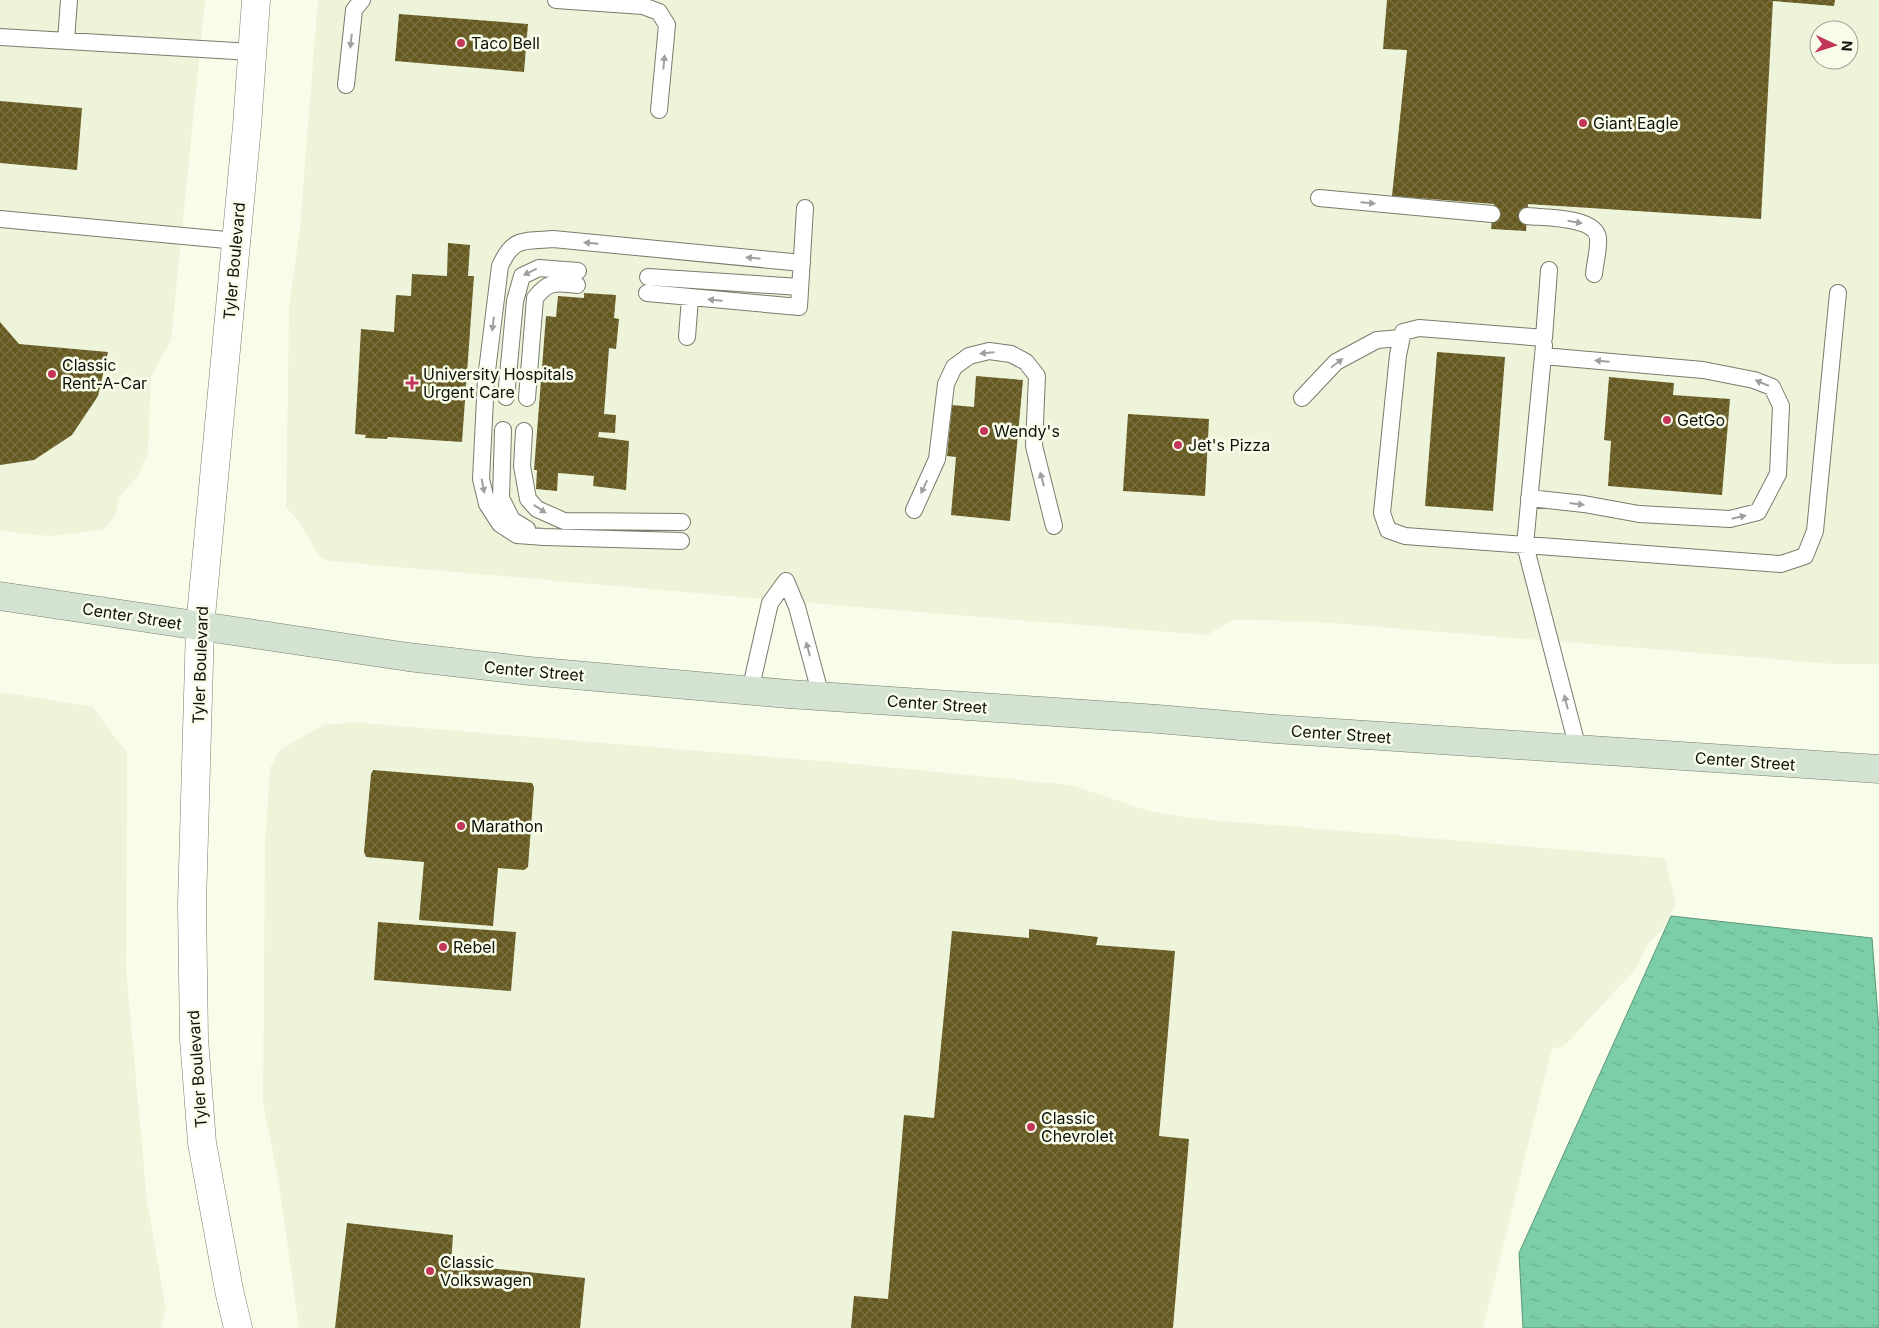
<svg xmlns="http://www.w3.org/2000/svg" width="1879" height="1328" viewBox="0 0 1879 1328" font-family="Inter,sans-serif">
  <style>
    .built { fill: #edf4da; fill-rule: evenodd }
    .water { fill: url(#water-ripples); stroke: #5c9579 }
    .building { fill: url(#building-cross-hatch) }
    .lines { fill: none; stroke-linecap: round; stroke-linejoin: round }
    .service-casing { stroke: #787c6c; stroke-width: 18 }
    .tertiary-casing { stroke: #787c6c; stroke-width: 29 }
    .secondary-casing { stroke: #787c6c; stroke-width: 29 }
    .service { stroke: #fff; stroke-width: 16 }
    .tertiary { stroke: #fff; stroke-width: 28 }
    .secondary { stroke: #d4e2d2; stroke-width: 28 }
    .oneway { fill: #9fa09d }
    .poi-dot { fill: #c4355a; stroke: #f8fdea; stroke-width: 2 }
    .labels { text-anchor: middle; stroke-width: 5; stroke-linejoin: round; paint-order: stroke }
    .poi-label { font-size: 16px; fill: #10110b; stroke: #f8fdea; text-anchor: start }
    .street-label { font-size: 16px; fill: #10110b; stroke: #f8fdea }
  </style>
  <defs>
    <pattern id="water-ripples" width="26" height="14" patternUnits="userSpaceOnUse" patternTransform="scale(1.25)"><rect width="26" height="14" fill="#7ccea8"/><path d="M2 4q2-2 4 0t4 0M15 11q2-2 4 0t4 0" fill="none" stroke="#6ab08f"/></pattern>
    <pattern id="building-cross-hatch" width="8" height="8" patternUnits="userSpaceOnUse" patternTransform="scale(1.25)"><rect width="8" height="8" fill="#65591f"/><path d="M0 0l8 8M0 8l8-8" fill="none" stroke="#7a7145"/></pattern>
  </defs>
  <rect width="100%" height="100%" fill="#f8fdea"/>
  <path class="built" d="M 0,0 L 205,0 L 171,340 L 151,377 L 148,452 L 138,476 L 119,497 L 115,517 L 103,530 L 49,536 L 0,531 Z
    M 318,0 L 1879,0 L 1879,664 L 1834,664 L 1306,621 L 1232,620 L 1207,635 L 856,607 L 329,561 L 321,557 L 315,549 L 298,521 L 286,507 L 289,310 L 300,226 ZM 1819,30 L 1849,30 L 1849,60 L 1819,60 Z
    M 0,692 L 93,707 L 116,739 L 127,751 L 126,969 L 147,1201 L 166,1309 L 161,1328 L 0,1328 Z
    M 361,723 L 834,762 L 1071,785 L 1148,811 L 1189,818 L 1665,858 L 1676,905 L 1661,931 L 1646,946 L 1636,969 L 1563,1047 L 1552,1048 L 1483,1328 L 299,1328 L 279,1184 L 263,1103 L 265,844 L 270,768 L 280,750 L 324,724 Z"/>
  <path class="water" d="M 1671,916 L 1872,938 L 1879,1030 L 1879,1328 L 1523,1328 L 1519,1253 Z"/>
  <path class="building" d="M 1387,0 L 1773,0 L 1761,219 L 1528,204 L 1526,231 L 1491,229 L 1494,204 L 1392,196 L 1407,50 L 1383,49 Z
    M 1773,0 L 1835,0 L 1834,6 L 1773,1 Z
    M 399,14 L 528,24 L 524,72 L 395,61 Z
    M 0,101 L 82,108 L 77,170 L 0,163 Z
    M 448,243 L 470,245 L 468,276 L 474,276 L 462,442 L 388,437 L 387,439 L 365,438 L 366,435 L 355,434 L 361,329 L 394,332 L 396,295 L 411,296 L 412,274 L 447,276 Z
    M 584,293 L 616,295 L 614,318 L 619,319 L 616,349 L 609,348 L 604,414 L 616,415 L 615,433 L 599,432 L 598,437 L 629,441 L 626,490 L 593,486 L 594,476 L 558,473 L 557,491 L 536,489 L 537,470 L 534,470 L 546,316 L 556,317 L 558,296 L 584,298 Z
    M 0,322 L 19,344 L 108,352 L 98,396 L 72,435 L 34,460 L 0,465 Z
    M 1437,352 L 1505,357 L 1493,511 L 1425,506 Z
    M 976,376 L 1023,380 L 1010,521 L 951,515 L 956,457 L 947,456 L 952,405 L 974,407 Z
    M 1609,377 L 1674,383 L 1673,395 L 1730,399 L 1722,495 L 1608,486 L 1611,441 L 1604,440 Z
    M 1128,414 L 1209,419 L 1205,496 L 1123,491 Z
    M 373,770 L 532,783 L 534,787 L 528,867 L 524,870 L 498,868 L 493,926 L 419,920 L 424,862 L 366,857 L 364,852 L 371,774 Z
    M 378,922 L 516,932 L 511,991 L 374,980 Z
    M 1029,929 L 1098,937 L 1096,945 L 1175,951 L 1159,1136 L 1189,1139 L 1173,1328 L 851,1328 L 854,1296 L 888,1299 L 904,1115 L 934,1118 L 952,931 L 1029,938 Z
    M 347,1223 L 453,1235 L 451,1264 L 585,1278 L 580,1328 L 335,1328 Z"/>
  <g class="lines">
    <g class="service-casing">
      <path id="service" d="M 556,0 L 643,6 L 659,12 L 667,25 L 659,110
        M 0,37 L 252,52
        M 66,41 L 69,0
        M 346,85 L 354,10 L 362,0
        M 1319,198 L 1492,214
        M 1527,216 C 1543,218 1595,216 1598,238 C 1599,249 1595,263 1594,274
        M 0,219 L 237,241
        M 1549,270 L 1544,338 L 1419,328 L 1403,332 L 1398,355 L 1382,513 L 1388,530 L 1405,536 L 1781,564 L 1805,556 L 1815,531 L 1838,293
        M 648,277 L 800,287
        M 647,293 L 799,307 L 805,208
        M 687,337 L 690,298
        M 1544,345 L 1525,545 L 1578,749
        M 506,397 L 515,301 L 522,276 L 539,268 L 578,271
        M 527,398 L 535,298 C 549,280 556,283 577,285
        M 1302,398 L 1336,362 L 1377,340 L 1401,338
        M 503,430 L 501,498 L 512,520 L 527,529
        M 524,431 L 522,466 L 528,499 L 537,509 L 564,521 L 682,522
        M 1529,498 L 1584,504 L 1639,514 L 1730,519 L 1758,512 L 1778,474 L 1781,406 L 1772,387 L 1754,380 L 1703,370 L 1543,356
        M 914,510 L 937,459 L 946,384 L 954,367 L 969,356 L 989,351 L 1011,354 L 1026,362 L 1037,376 L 1034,446 L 1054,526
        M 681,541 L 544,537 L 517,535 L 500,524 L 487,504 L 481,479 L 486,379 L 500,266 C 514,236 523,242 553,239 L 802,263
        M 786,581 L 797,607 L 821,696
        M 750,691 L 770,603 L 786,581"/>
    </g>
    <g class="tertiary-casing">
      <path id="tertiary" d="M 238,1328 L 229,1290 L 202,1143 L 194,1039 L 192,904 L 200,627 L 247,126 L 256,0"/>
    </g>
    <g class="secondary-casing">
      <path id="secondary" d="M 0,596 L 408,657 L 530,671 L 788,694 L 1158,719 L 1275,729 L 1879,769"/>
    </g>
    <use href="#service" class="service"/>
    <use href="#tertiary" class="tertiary"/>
    <use href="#secondary" class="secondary"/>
  </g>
  <defs><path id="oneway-solid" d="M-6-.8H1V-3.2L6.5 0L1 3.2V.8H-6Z" transform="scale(1.25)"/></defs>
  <g class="oneway">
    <use href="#oneway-solid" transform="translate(351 41) rotate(96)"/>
    <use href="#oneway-solid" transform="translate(664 62) rotate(-85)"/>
    <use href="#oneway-solid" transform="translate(1368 203) rotate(5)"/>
    <use href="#oneway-solid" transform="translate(1575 222) rotate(10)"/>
    <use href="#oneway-solid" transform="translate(591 243) rotate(-175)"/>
    <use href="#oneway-solid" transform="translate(753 258) rotate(-174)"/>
    <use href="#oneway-solid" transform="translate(530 272) rotate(154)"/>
    <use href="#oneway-solid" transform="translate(715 300) rotate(-175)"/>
    <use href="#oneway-solid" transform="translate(493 324) rotate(97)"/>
    <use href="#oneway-solid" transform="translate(987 353) rotate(175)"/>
    <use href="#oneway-solid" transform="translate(1602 361) rotate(-175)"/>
    <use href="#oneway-solid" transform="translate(1337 363) rotate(-37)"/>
    <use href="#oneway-solid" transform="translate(1762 383) rotate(-157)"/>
    <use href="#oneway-solid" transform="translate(1042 479) rotate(-105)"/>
    <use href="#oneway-solid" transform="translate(483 486) rotate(79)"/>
    <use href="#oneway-solid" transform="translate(924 487) rotate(115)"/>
    <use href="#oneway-solid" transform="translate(1577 504) rotate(7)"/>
    <use href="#oneway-solid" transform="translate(540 509) rotate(34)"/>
    <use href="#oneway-solid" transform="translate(1739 517) rotate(-13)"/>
    <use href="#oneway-solid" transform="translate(808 649) rotate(-105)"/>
    <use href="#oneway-solid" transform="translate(1566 702) rotate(-104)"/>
  </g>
  <g class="poi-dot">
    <circle cx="461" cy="43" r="5"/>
    <circle cx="1583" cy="123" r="5"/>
    <circle cx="52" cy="374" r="5"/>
    <path d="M409.5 375.5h5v5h5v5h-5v5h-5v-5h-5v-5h5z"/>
    <circle cx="1667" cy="420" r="5"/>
    <circle cx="984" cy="431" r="5"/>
    <circle cx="1178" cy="445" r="5"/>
    <circle cx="461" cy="826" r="5"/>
    <circle cx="443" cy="947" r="5"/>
    <circle cx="1031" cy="1127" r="5"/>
    <circle cx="430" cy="1271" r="5"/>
  </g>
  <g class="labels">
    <g class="poi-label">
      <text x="471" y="49">Taco Bell</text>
      <text x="1593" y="129">Giant Eagle</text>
      <text x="62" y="371">Classic<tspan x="62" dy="18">Rent-A-Car</tspan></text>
      <text x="423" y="380">University Hospitals<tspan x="423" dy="18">Urgent Care</tspan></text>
      <text x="1677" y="426">GetGo</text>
      <text x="994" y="437">Wendy's</text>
      <text x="1188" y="451">Jet's Pizza</text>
      <text x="471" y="832">Marathon</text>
      <text x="453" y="953">Rebel</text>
      <text x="1041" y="1124">Classic<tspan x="1041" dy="18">Chevrolet</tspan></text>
      <text x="440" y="1268">Classic<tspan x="440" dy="18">Volkswagen</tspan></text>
    </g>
    <g class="street-label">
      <text transform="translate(234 261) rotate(-85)" y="6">Tyler Boulevard</text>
      <text transform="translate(132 616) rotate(9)" y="6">Center Street</text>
      <text transform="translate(200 665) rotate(-88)" y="6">Tyler Boulevard</text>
      <text transform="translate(534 671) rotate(5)" y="6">Center Street</text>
      <text transform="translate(937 704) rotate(4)" y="6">Center Street</text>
      <text transform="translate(1341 734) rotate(4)" y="6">Center Street</text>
      <text transform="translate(1745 761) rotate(4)" y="6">Center Street</text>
      <text transform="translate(197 1069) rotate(-94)" y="6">Tyler Boulevard</text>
    </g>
  </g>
  <g transform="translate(1834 45) rotate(94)"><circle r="24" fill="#f8fdea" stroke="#9b9f91"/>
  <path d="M0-4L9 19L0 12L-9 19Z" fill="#c4355a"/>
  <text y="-8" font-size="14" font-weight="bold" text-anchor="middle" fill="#10110b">N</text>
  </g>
</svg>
